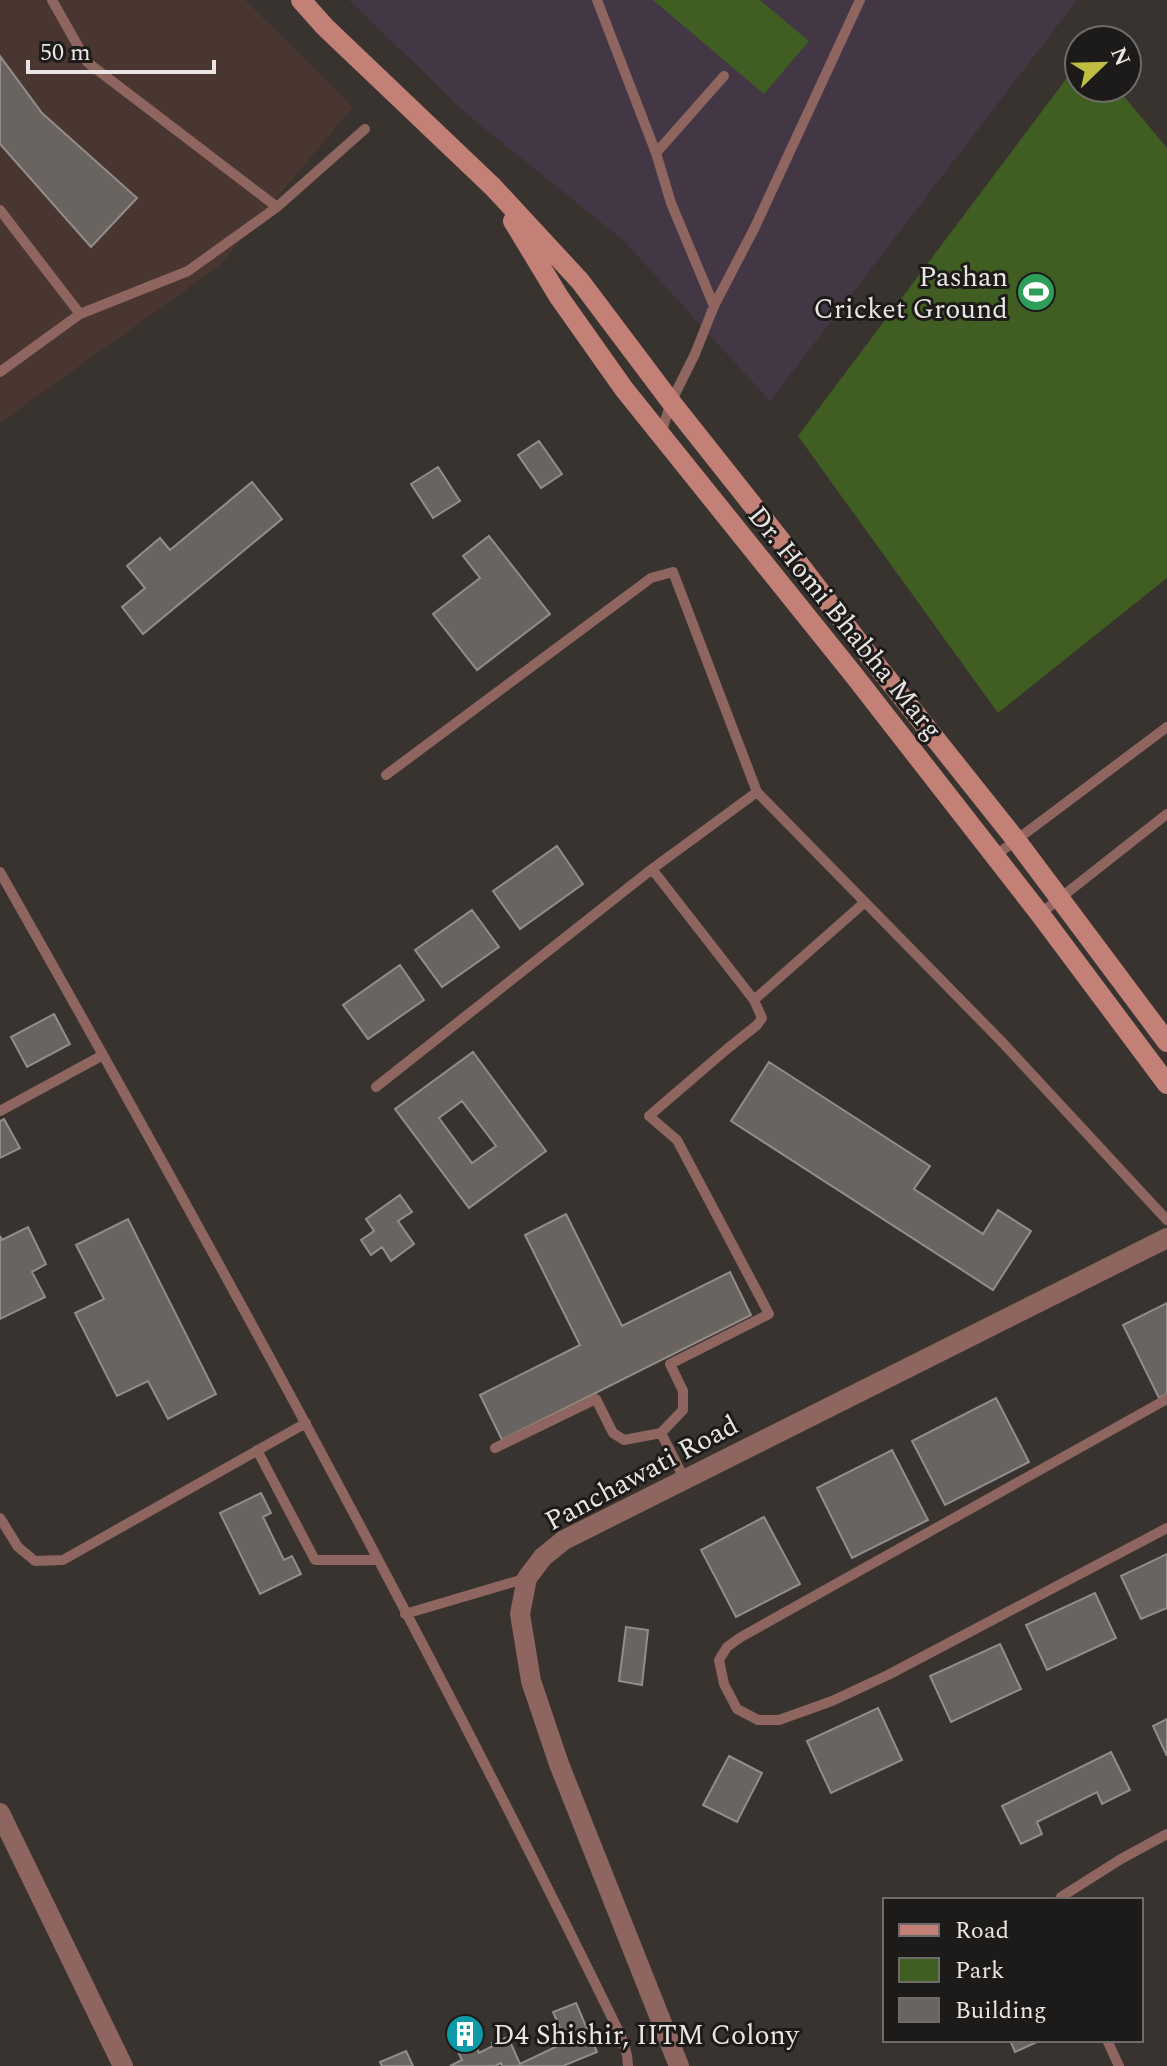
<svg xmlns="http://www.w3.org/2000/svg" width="1167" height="2066" viewBox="0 0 1167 2066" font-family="Spectral,serif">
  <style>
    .commercial { fill: #433645 }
    .education { fill: #4a3630 }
    .green { fill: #405e21 }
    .building { fill: #696460; stroke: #938d89; stroke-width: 2; fill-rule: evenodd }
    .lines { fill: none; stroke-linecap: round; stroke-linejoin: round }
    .service { stroke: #8f655f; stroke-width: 10 }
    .minor { stroke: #8f655f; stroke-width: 20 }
    .secondary { stroke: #c28077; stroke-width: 20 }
    .labels { text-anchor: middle; stroke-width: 6; stroke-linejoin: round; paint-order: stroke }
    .poi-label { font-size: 28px; fill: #e8e5e3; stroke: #1d1b19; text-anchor: end }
    .street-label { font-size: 28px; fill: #e8e5e3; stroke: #1d1b19 }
  </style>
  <rect width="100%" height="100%" fill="#38332f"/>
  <path class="commercial" d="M 349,0 L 1077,0 L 770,401 L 624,241 L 468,115 Z"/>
  <path class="education" d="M 0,0 L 245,0 L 353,107 L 219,266 L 0,423 Z"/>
  <path class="green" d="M 653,0 L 760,0 L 809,41 L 764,94 Z
    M 1079,62 L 1079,88 L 1117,88 L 1167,148 L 1167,578 L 998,713 L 798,436 Z"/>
  <path class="building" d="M 0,56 L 42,113 L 137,198 L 91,247 L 0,144 Z
    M 539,441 L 562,474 L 541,488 L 518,455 Z
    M 438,467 L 460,501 L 433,518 L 411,484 Z
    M 252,482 L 282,519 L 143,634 L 122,607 L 145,588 L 127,566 L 160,538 L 170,550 Z
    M 489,536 L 550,614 L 477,670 L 433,614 L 480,578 L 463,556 Z
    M 557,846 L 583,884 L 520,929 L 493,891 Z
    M 472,910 L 499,947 L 442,987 L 415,950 Z
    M 400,965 L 424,1000 L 368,1039 L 343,1005 Z
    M 54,1014 L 70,1044 L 27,1067 L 11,1037 Z
    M 473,1052 L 546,1151 L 469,1208 L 395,1109 ZM 462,1101 L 496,1146 L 472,1163 L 439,1118 Z
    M 769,1062 L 930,1166 L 914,1189 L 983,1234 L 998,1210 L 1031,1231 L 993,1290 L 731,1121 Z
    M 4,1119 L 20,1148 L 0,1158 L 0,1121 Z
    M 400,1195 L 412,1212 L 398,1221 L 414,1244 L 391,1261 L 382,1247 L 371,1255 L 361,1240 L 374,1231 L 366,1219 Z
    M 566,1214 L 622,1326 L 730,1272 L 751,1315 L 502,1440 L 480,1395 L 580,1345 L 525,1235 Z
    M 128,1219 L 216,1394 L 168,1419 L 148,1381 L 117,1396 L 75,1313 L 104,1299 L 76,1245 Z
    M 28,1227 L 46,1264 L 32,1272 L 45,1297 L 0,1319 L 0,1236 L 2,1240 Z
    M 1167,1303 L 1167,1394 L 1159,1398 L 1123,1325 Z
    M 996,1398 L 1029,1462 L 945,1505 L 912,1441 Z
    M 892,1450 L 928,1520 L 852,1558 L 817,1488 Z
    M 261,1493 L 271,1513 L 263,1517 L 284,1560 L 292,1556 L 301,1574 L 260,1594 L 220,1513 Z
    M 764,1517 L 800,1584 L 736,1617 L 701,1550 Z
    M 1167,1554 L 1167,1608 L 1141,1619 L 1121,1576 Z
    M 1095,1593 L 1116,1638 L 1047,1670 L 1026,1625 Z
    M 626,1627 L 648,1630 L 642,1685 L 619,1681 Z
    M 1000,1644 L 1021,1689 L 951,1722 L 930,1676 Z
    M 878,1708 L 902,1760 L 831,1793 L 807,1741 Z
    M 1167,1719 L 1167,1756 L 1153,1726 Z
    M 1111,1752 L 1130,1790 L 1102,1804 L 1097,1792 L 1037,1822 L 1042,1834 L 1021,1844 L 1002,1806 Z
    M 729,1756 L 762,1773 L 737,1822 L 703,1805 Z
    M 576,2003 L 597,2052 L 563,2066 L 502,2066 L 501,2063 L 495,2066 L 450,2066 L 462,2060 L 448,2031 L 474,2019 L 482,2038 L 474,2042 L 479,2053 L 493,2046 L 492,2043 L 508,2037 L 520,2064 L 566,2042 L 553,2012 Z
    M 1010,2040 L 1041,2040 L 1015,2052 Z
    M 406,2051 L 413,2066 L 382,2066 L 380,2062 Z"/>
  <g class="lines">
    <path class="service" d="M 52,0 L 87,62 L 277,207
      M 597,0 L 656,153 L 671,203 L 714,306
      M 656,153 L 724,76
      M 0,210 L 80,314
      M 0,372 L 80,314 L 188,271 L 277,207 L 365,129
      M 661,434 L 671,402 L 695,354 L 714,306 L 755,227 L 860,0
      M 386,775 L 651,578 L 673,572 L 757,792
      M 995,856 L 1167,727
      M 652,869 L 754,1000 L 865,902
      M 0,872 C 217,1255 428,1641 621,2036 L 627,2055 L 628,2066
      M 1040,914 L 1167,814
      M 376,1087 L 652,869 L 757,792 L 1002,1042 L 1167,1220
      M 0,1111 L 103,1055
      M 1167,1399 L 741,1637 L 727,1647 L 719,1660 L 724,1684 L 737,1709 L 758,1720 L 779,1720 L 832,1701 L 888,1675 L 1167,1528
      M 661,1433 L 685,1480
      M 495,1448 L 596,1399 L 613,1433 L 624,1440 L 661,1433 L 683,1410 L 683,1391 L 670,1364 L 769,1314 L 677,1140 L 649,1116 L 727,1049 L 757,1025 L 762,1018 L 754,1000
      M 257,1450 L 315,1560 L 377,1560
      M 0,1518 L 18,1547 L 35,1561 L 63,1560 L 306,1423
      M 405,1614 L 527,1578
      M 1060,1900 L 1061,1897 L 1121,1859 L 1167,1834
      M 1107,2040 L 1119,2066"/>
    <path class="minor" d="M 0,1813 L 123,2066
      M 679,2066 L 559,1764 L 531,1681 L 520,1614 L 527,1578 L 543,1557 L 564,1540 L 1167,1238"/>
    <path class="secondary" d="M 301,0 L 325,27 L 493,187 L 580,281 L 671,402 L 793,556 L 867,653 L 1016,840 L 1167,1042
      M 513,221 L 559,297 L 624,389 L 853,674 L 1040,914 L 1167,1084"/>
  </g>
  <defs>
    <g id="stadium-disc" transform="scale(2)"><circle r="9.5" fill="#2e9e5b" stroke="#1d1b19"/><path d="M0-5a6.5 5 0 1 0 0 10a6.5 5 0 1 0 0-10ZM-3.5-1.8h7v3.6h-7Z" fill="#fff"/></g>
    <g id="building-disc" transform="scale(2)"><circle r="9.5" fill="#0f9aa8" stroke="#1d1b19"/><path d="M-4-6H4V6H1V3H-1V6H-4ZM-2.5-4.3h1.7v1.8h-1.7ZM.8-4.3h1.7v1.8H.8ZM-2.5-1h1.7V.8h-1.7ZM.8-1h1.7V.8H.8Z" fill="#fff"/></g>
  </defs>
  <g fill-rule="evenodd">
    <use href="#stadium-disc" x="1036" y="292"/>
    <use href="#building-disc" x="465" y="2034"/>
  </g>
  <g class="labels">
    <g class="poi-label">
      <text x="1008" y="286">Pashan<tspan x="1008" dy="32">Cricket Ground</tspan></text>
      <text x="493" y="2044" text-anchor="start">D4 Shishir, IITM Colony</text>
    </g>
    <g class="street-label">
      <text transform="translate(846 622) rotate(51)" y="10">Dr. Homi Bhabha Marg</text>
      <text transform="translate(641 1472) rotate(-28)" y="10">Panchawati Road</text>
    </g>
  </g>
  <rect x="883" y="1898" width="260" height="144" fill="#1d1b19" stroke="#6e6c6a" stroke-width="2"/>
  <rect x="899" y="1924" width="40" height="12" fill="#c28077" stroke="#6e6c6a" stroke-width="2"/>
  <text x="955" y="1938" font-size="24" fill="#e8e5e3">Road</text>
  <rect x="899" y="1958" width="40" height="24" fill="#405e21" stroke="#6e6c6a" stroke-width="2"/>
  <text x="955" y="1978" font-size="24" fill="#e8e5e3">Park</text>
  <rect x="899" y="1998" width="40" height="24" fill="#696460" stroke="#6e6c6a" stroke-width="2"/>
  <text x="955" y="2018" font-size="24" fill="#e8e5e3">Building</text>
  <g transform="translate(1103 64) rotate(67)"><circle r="38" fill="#1d1b19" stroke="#6e6c6a" stroke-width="2"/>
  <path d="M0-6L14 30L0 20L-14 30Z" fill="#bfbe41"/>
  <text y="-12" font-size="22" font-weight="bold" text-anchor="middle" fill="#e8e5e3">N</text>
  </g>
  <path d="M28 60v12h186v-12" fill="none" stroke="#e8e5e3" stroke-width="4"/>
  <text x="40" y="60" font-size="24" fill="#e8e5e3" stroke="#1d1b19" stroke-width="6" paint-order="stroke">50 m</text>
</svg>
